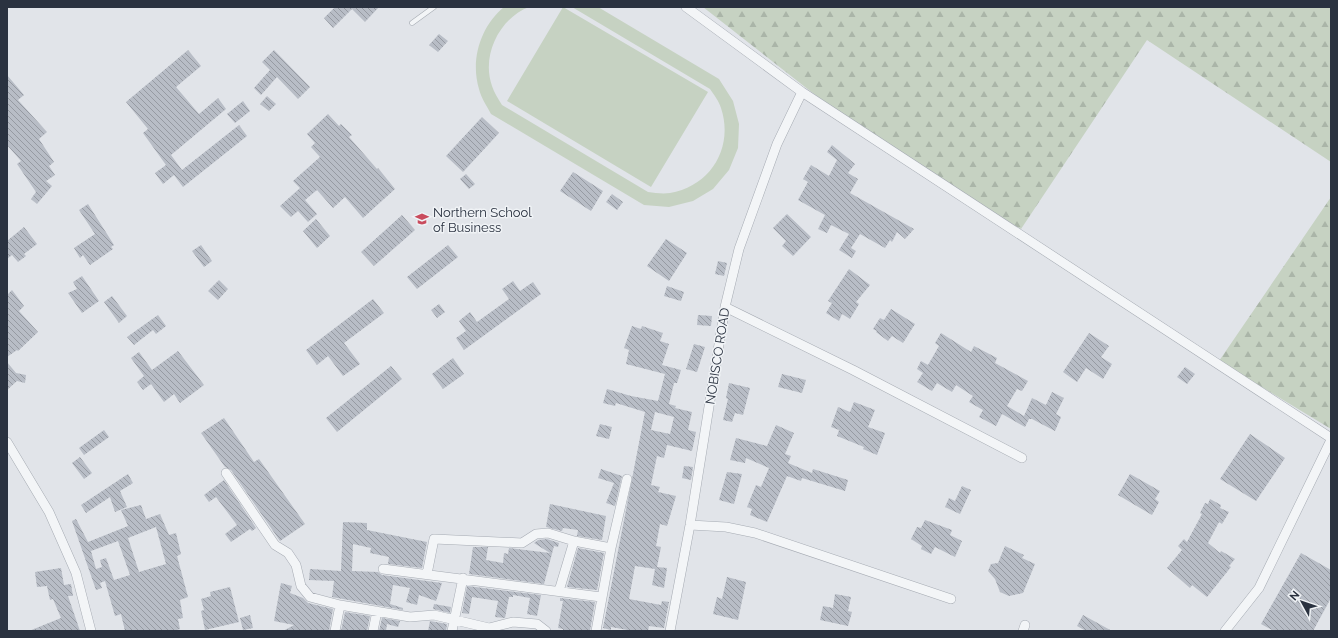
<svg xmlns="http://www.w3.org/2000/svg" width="1338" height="638" viewBox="0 0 1338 638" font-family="Raleway,sans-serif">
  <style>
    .green { fill: #c6d2c2 }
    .forest { fill: url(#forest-firs) }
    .building { fill: url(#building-back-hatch); fill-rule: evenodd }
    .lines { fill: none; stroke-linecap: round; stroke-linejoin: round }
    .service-casing { stroke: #a6abb3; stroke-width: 5.5 }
    .minor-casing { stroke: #a6abb3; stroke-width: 10 }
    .service { stroke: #f3f5f7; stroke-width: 4.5 }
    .minor { stroke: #f3f5f7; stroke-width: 9 }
    .labels { text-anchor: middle; stroke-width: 3; stroke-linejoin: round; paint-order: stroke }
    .poi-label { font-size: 13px; fill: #2a3240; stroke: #f0f3f6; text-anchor: start }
    .street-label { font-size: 13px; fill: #2a3240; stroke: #f0f3f6 }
  </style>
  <defs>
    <pattern id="forest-firs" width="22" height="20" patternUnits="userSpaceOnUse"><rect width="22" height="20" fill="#c6d2c2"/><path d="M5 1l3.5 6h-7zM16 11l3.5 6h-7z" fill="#aab5a8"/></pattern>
    <pattern id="building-back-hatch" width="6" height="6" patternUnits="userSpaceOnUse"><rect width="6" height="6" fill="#b8bdc6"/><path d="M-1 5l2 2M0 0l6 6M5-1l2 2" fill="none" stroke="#969aa2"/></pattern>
  </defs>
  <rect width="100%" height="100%" fill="#e1e4e9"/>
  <path class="green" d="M 504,7 L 529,7 C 500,18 481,55 492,86 C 494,92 498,99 502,105 L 648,192 C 655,193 663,194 670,193 C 711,186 734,147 721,108 C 719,101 714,95 710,89 L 572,7 L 598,7 L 719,79 L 733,101 L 739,124 L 738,148 L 729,170 L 713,189 L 693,201 L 669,207 L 644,205 L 491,114 C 487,106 481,98 479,89 C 470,59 481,26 504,7 Z
    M 563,7 L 708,92 L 651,187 L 507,101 Z"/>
  <path class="forest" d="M 703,7 L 1331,7 L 1331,162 L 1147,40 L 1021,229 L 926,175 L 814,94 Z
    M 1331,197 L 1331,429 L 1219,361 Z"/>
  <path class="building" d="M 335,7 L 379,7 L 365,22 L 352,9 L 333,28 L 324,18 Z
    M 439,34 L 448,41 L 438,52 L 429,45 Z
    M 188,50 L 201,66 L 176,87 L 199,114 L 218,98 L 226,109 L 171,155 L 182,170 L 239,125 L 247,136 L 183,187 L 174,175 L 163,184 L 155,173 L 166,165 L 143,133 L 148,129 L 126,102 Z
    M 274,50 L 310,87 L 298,99 L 277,77 L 261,95 L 254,88 L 270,70 L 262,62 Z
    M 7,75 L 24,95 L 18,100 L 47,132 L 39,139 L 54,162 L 49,166 L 55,175 L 46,181 L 52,186 L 37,204 L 31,199 L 36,192 L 17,164 L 21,161 L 7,145 Z
    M 267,96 L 276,104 L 269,111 L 260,104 Z
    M 243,101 L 250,111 L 235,123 L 227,114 Z
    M 328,114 L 339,126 L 341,124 L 352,135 L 349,137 L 377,169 L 378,168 L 395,189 L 363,218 L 345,197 L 333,208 L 317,190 L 305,200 L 317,214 L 308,222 L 298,211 L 291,217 L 280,206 L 300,188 L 293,181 L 320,157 L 311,147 L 315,143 L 307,134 Z
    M 482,117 L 499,133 L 463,172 L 446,156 Z
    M 832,145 L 855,164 L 848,173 L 858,179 L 850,193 L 914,229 L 905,239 L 897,232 L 892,242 L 890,240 L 885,248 L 860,234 L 851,248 L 856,251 L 852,258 L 839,250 L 849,234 L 831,225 L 827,233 L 818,229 L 825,215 L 798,200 L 808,182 L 803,179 L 811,165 L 829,176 L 837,160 L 827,152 Z
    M 573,172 L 603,191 L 591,211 L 560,191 Z
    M 466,174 L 475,184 L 469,189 L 460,179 Z
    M 612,194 L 623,202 L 617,210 L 606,202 Z
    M 88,204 L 114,245 L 111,247 L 113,249 L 90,265 L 83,255 L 80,258 L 74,248 L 95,234 L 79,210 Z
    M 787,214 L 811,237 L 793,256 L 782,246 L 786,241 L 773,228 Z
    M 402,215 L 415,230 L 374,266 L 361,252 Z
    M 316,219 L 330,236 L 317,248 L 303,231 Z
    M 24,227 L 37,244 L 24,254 L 26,256 L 18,262 L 12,255 L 7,259 L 7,241 Z
    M 666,239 L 687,253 L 669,281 L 647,266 Z
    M 201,245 L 212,261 L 204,267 L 192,251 Z
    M 448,245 L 458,257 L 417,289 L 407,277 Z
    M 718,261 L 727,263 L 724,276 L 715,274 Z
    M 849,269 L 870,285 L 856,302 L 859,304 L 850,319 L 842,314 L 839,321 L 826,313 L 832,303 L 828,301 Z
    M 82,276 L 99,301 L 82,313 L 68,293 L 77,289 L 73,282 Z
    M 219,280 L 228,289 L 218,300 L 208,291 Z
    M 513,281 L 520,291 L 533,282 L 541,294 L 464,350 L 456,338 L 466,331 L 459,321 L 470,312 L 477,322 L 509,299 L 502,289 Z
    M 667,286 L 684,292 L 681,301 L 664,296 Z
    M 12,290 L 24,306 L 19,311 L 38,332 L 18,351 L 17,350 L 7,357 L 7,295 Z
    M 112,296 L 127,316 L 119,323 L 104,302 Z
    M 373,299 L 384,313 L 344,343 L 360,364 L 343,376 L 328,356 L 317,365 L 306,350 Z
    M 439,304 L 445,312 L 437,318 L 431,310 Z
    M 891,309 L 915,324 L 903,343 L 892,336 L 888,341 L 876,332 L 877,331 L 873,329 L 880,318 L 884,320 Z
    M 158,315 L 166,326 L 156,334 L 153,330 L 134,345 L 127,337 Z
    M 698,315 L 712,316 L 711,326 L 697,325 Z
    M 632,326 L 641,329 L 642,326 L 663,333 L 660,341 L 669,344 L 662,365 L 681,370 L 677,383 L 674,383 L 669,404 L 676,406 L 675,408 L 692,412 L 688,430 L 696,432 L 692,451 L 667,445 L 664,458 L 657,456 L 651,485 L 660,487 L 658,492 L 676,496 L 667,526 L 660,524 L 656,546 L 661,547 L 657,567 L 667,568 L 664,588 L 652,585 L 655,569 L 635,566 L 629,599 L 661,605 L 662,601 L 669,602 L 664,628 L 649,626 L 648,631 L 633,631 L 611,627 L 611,630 L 603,628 L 645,412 L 616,403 L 615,406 L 603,403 L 607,389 L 631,396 L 658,401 L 665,374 L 626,364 L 629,350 L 624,348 ZM 655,412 L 674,417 L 670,434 L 651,430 Z
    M 941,333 L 971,352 L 974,346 L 997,358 L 995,363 L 1028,381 L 1022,391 L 1017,389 L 1007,406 L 1024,416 L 1032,398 L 1046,405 L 1052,392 L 1064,398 L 1056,414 L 1061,417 L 1055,431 L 1032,419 L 1029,419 L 1025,427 L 1002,414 L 996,426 L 979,417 L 983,410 L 969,402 L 973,396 L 956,385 L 952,392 L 937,383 L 932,391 L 917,382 L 923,373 L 917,369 L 921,361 L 928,365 L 939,346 L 935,343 Z
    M 1089,333 L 1109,346 L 1101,357 L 1112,364 L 1103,379 L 1086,368 L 1077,382 L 1063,372 Z
    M 694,344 L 705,347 L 697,372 L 686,369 Z
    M 178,351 L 204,385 L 180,403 L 174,394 L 164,402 L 151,384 L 143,390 L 137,382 L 144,376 L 131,358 L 139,352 L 152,370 Z
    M 453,358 L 464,374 L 443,389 L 432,374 Z
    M 7,362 L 16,373 L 26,375 L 25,383 L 17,381 L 7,390 Z
    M 391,366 L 402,379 L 337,432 L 326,418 Z
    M 1185,367 L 1195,374 L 1187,384 L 1177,377 Z
    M 782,374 L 806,380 L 802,393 L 778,387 Z
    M 729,383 L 750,388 L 743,415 L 735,413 L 732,422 L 723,420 L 728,399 L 726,398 Z
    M 854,402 L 875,410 L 868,427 L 885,433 L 877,455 L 863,449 L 864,447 L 837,436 L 839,430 L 831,427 L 838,407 L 850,412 Z
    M 224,418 L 254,462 L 259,459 L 305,524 L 280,541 L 231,470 L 225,467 L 201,433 Z
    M 600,424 L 612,427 L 609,439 L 596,436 Z
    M 776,425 L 794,433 L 785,454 L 791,456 L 788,463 L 812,473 L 813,469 L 848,480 L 845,491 L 802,478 L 801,481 L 787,476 L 767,522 L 750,515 L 752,509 L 747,507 L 756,485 L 761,487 L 769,468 L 746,458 L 745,463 L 730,460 L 736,438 L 767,446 Z
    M 104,430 L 109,437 L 84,455 L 79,448 Z
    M 1250,434 L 1285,458 L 1256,501 L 1220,479 Z
    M 80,457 L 92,473 L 84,479 L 72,463 Z
    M 684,466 L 693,467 L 691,480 L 682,478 Z
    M 601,469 L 622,476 L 615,506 L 606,503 L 614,483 L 598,478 Z
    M 727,472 L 742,474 L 734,504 L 719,500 Z
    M 128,474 L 133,483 L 120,491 L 127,507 L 115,512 L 110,497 L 86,513 L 81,505 Z
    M 1130,474 L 1160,491 L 1155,499 L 1159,502 L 1152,515 L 1118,495 Z
    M 224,480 L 256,528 L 252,531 L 250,529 L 231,542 L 225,534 L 237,525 L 216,497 L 209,502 L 204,495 Z
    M 962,486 L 971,490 L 960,514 L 945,507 L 949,498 L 955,501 Z
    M 1210,499 L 1221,505 L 1220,508 L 1229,512 L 1222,524 L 1219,522 L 1208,543 L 1220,553 L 1221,551 L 1235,559 L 1229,566 L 1231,567 L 1207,597 L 1192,585 L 1190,588 L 1167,568 L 1182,550 L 1178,546 L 1184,539 L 1187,542 L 1202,514 L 1200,513 L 1205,503 L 1208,504 Z
    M 550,504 L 606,516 L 602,540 L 577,536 L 578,530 L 563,528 L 562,531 L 546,527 Z
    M 141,505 L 146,519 L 160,514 L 169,535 L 176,533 L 181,554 L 177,556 L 188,597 L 180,600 L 183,618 L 178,619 L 180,629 L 174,631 L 125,631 L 121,614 L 115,616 L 105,581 L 100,583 L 102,588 L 96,590 L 72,521 L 76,519 L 88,542 L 128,526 L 121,510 ZM 156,527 L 166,564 L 139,572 L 128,538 ZM 118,541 L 130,575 L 114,580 L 106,558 L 100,560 L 102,567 L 96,569 L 91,551 Z
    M 925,520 L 952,530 L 950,535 L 962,541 L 955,557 L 935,547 L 931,554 L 921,549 L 922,546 L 911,539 L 917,527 L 921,528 Z
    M 343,522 L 367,523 L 367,530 L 427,542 L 422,568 L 388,564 L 389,557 L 370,553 L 371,548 L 353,544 L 352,571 L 378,572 L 382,575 L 442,583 L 436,601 L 419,595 L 417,605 L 406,602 L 410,588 L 393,585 L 390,604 L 403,608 L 403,610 L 332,597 L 334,581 L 309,580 L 310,569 L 341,571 Z
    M 547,539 L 559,543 L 558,547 L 554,546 L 544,584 L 469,574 L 473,547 L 488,547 L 486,560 L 503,563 L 504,553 L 508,554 L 509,548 L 550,553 L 534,543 L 538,540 Z
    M 1005,546 L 1024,555 L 1022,558 L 1035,564 L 1023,593 L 1009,596 L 1000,592 L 995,579 L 988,571 L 991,564 L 998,563 Z
    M 578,548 L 604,553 L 597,590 L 567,587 Z
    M 1301,553 L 1331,570 L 1331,598 L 1313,631 L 1274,631 L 1261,624 Z
    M 61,568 L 64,585 L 71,584 L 73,596 L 68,596 L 80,631 L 29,631 L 61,618 L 53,599 L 50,600 L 47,586 L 37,587 L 35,572 Z
    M 727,577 L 746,582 L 738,620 L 713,614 L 717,597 L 722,599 Z
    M 281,583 L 292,586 L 290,593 L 303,598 L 308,603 L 333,609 L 329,631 L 283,631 L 294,625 L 274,621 Z
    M 467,586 L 541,595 L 537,616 L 527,614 L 530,598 L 513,595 L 513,597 L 509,597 L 505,618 L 495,617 L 498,601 L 472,597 L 469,614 L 462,613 Z
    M 230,587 L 239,622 L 205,630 L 201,611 L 204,610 L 201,599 L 211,596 L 210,592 Z
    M 835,594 L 851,597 L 848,611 L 852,612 L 848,626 L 820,620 L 823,606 L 833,608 Z
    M 560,598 L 595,602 L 590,631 L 563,631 L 563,629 L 558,628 L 563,601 L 560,601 Z
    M 434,604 L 451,607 L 450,613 L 433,609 Z
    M 345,612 L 370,616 L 367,631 L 341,631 Z
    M 250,615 L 253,628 L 243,630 L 240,618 Z
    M 1083,615 L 1112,631 L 1086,631 L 1077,626 Z
    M 382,618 L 400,621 L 398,627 L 387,624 L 386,631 L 379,631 Z
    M 430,621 L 447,624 L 446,631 L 428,631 Z"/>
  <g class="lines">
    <g class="service-casing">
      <path id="service" d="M 412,23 L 434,7"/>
    </g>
    <g class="minor-casing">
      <path id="minor" d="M 686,7 L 802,92 L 1331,438
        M 725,307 L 853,370 L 1022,458
        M 7,442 L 49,512 L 76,573 L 91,631
        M 226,473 L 275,545 L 288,553 L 296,565 L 301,586 L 310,597 L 340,605 L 335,631
        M 690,525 L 726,527 L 755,533 L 951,599
        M 383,569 L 601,597
        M 427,574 L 434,539 L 522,543 L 536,534 L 548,533 L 574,541 L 611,548
        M 559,591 L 574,541
        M 340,605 L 410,617 L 434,615 L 489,628 L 513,622 L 537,624 L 546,631
        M 373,631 L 377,611
        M 452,631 L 463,578
        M 596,631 L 611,548 L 627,479
        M 670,631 L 690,525 L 725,307 L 739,249 L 777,144 L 802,92
        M 1023,631 L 1025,625
        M 1225,631 L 1259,588 L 1331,440"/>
    </g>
    <use href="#service" class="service"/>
    <use href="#minor" class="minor"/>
  </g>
  <defs>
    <g id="school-bare" transform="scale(1.08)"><path d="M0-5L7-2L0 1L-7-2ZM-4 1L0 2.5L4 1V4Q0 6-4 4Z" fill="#c94b5d" stroke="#f0f3f6" stroke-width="2.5" paint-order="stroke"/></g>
  </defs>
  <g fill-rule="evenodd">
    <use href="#school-bare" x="422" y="219"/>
  </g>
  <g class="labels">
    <g class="poi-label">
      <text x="433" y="217">Northern School<tspan x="433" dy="15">of Business</tspan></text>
    </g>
    <g class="street-label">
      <text transform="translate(717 356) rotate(-81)" y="5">NOBISCO ROAD</text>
    </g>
  </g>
  <rect width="1338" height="638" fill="none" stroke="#2a3240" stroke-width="16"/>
  <g transform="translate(1302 602) rotate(310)" stroke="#f0f3f6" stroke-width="3" paint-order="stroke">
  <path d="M0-3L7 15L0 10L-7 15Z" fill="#2a3240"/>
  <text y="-6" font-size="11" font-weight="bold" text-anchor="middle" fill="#2a3240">N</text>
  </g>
</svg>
